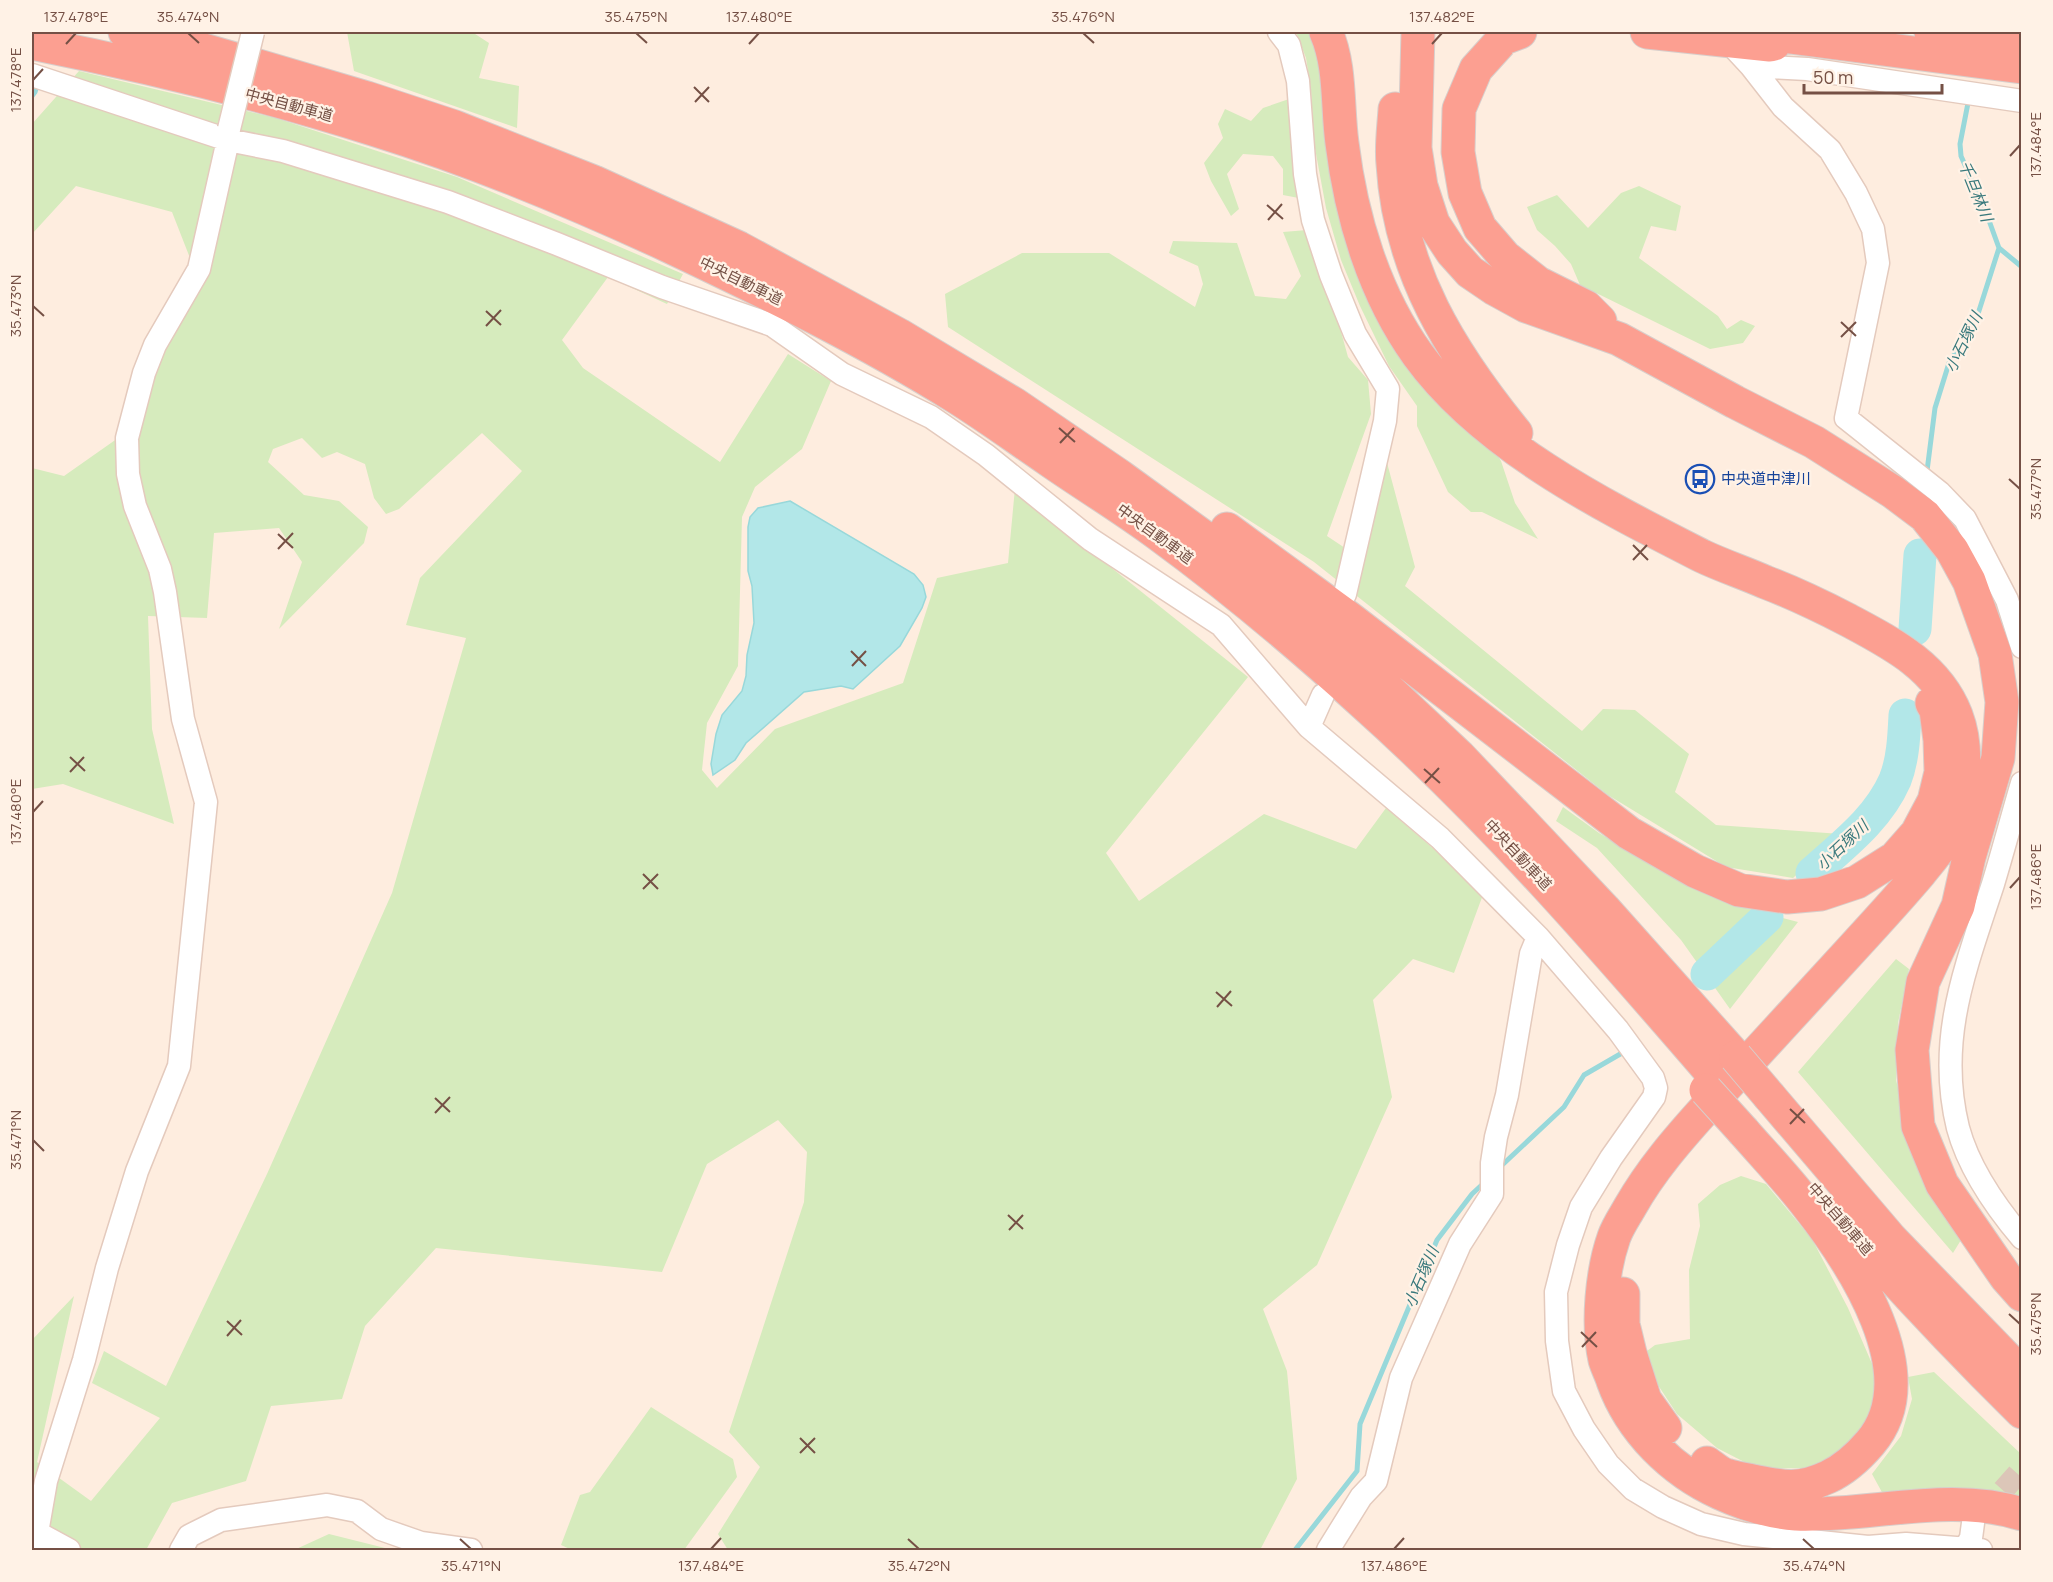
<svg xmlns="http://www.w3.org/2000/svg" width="2053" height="1582" viewBox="0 0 2053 1582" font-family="Manrope,'Noto Sans JP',sans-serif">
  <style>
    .green { fill: #d6ebbd }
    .water { fill: #b2e7e8; stroke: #98d8da; stroke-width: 1.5 }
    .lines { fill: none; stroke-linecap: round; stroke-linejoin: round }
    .stream { stroke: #98d8da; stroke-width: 5 }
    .river { stroke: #b2e7e8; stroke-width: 33 }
    .street-tunnel { stroke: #dcc6b8; stroke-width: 22; stroke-dasharray: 22 11; stroke-linecap: butt }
    .street-casing { stroke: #e4cabd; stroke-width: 25 }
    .highway-casing { stroke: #d8cecb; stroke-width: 35 }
    .street { stroke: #fff; stroke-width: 22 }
    .highway { stroke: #fc9f91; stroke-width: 33 }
    .street-bridge-casing { stroke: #e4cabd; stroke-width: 25; stroke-linecap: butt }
    .highway-bridge-casing { stroke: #d8cecb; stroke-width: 35; stroke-linecap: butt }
    .street-bridge { stroke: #fff; stroke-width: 22 }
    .highway-bridge { stroke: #fc9f91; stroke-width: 33 }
    .ticks { fill: none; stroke: #755045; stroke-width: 2 }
    .labels { text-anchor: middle; stroke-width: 4.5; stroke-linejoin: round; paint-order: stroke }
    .street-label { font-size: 15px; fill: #755045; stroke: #fff2e6 }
    .transit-label { font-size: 15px; fill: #164399; stroke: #fff2e6; text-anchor: start }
    .water-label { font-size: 16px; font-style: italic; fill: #39797c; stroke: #fff2e6 }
    .neatline { fill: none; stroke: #755045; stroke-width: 2 }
    .ticks-label { font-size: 15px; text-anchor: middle; fill: #755045 }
  </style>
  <rect width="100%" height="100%" fill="#feeddf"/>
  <path class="green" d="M 347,32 L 472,32 L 489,43 L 479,78 L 519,86 L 517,128 L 354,71 Z
    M 1296,32 L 1309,32 L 1313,38 L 1361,255 L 1487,438 L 1501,461 L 1515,503 L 1538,539 L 1482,512 L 1471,512 L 1448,492 L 1417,426 L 1417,406 L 1389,366 L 1360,306 L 1341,260 L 1326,208 L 1314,143 L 1311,90 L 1306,58 Z
    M 79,71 L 276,118 L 457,177 L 683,274 L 667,304 L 608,277 L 562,340 L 583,368 L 720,462 L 788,354 L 831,381 L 802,449 L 755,487 L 742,517 L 738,666 L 707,723 L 702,770 L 717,788 L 775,729 L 903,683 L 937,578 L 1008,563 L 1015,488 L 1058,525 L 1248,677 L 1106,853 L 1139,901 L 1264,814 L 1356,849 L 1386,808 L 1484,892 L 1454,973 L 1413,959 L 1373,1000 L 1392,1097 L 1317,1265 L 1263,1309 L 1287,1371 L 1297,1479 L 1260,1550 L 728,1550 L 718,1534 L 760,1467 L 729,1432 L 804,1202 L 807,1152 L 778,1120 L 707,1164 L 662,1272 L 436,1248 L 365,1326 L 342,1399 L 271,1406 L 246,1481 L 172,1503 L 146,1550 L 48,1550 L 53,1494 L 32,1480 L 32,1340 L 74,1296 L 37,1462 L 91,1501 L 160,1418 L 92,1383 L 104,1351 L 166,1386 L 267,1174 L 392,893 L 466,638 L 406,625 L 420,578 L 522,471 L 482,433 L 399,509 L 386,514 L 374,498 L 365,464 L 337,452 L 322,458 L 302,438 L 273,449 L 268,462 L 304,495 L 339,501 L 368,527 L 364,543 L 279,629 L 302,562 L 279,528 L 214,533 L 207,618 L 148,616 L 152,729 L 174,824 L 63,784 L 32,789 L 32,468 L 64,476 L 138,424 L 149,376 L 199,281 L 172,212 L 76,186 L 32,234 L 32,124 Z
    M 1289,99 L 1304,199 L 1283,195 L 1283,169 L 1273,156 L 1243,154 L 1227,174 L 1239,209 L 1231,216 L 1211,181 L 1204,163 L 1223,138 L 1218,124 L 1225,109 L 1251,121 L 1263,108 Z
    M 1639,186 L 1681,206 L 1676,231 L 1651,226 L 1639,258 L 1718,316 L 1727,329 L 1741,320 L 1755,326 L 1743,343 L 1710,349 L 1580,285 L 1571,264 L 1555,246 L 1537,230 L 1527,207 L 1557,195 L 1588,228 L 1621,193 Z
    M 1307,230 L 1335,310 L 1348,357 L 1368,380 L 1371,414 L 1327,536 L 1363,560 L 1386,459 L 1415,567 L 1405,586 L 1582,731 L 1603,709 L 1635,710 L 1689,754 L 1675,792 L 1716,825 L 1841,834 L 1793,878 L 1726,867 L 1608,795 L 1314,562 L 948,327 L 945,294 L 1022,253 L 1109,253 L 1195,307 L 1203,284 L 1198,266 L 1169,253 L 1173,241 L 1237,243 L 1255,296 L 1286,299 L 1301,276 L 1283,232 Z
    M 1563,807 L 1599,833 L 1652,865 L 1731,904 L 1798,922 L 1730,1009 L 1681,940 L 1597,848 L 1556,821 Z
    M 1896,959 L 1909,969 L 1898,1023 L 1896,1080 L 1909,1132 L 1964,1235 L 1953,1253 L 1798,1072 Z
    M 1741,1176 L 1766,1184 L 1812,1239 L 1848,1308 L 1876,1373 L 1871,1418 L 1844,1454 L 1805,1468 L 1758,1469 L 1717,1448 L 1677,1414 L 1654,1379 L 1643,1354 L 1655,1345 L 1690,1339 L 1689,1270 L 1700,1226 L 1698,1204 L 1720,1185 Z
    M 1934,1372 L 2021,1454 L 2021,1499 L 1884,1496 L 1872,1474 L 1901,1436 L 1912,1399 L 1908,1377 Z
    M 651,1407 L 733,1459 L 737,1477 L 684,1550 L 572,1550 L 561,1545 L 580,1495 L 590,1492 Z
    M 329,1534 L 393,1550 L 294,1550 Z"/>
  <path class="water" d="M 790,501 L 914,574 L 923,585 L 926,597 L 922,608 L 900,646 L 853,689 L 841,686 L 804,692 L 746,743 L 735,760 L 713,775 L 711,764 L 716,734 L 722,715 L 742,691 L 746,676 L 747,655 L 754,623 L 752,586 L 748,571 L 748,527 L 750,517 L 758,508 Z"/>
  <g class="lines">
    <path class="stream" d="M 32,96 L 35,92 L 38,82
      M 1968,103 L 1960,144 L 1961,156 L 1987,215 L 1999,248 L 2022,267
      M 1927,471 L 1935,408 L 1949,363 L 1977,317 L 1999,248
      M 1499,1168 L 1564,1107 L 1584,1075 L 1622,1053
      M 1295,1550 L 1357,1471 L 1360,1424 L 1437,1240 L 1472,1194 L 1486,1181"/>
    <path class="river" d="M 1915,629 L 1920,555
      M 1812,873 C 1843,845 1878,819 1895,780 C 1903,760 1904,736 1905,715
      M 1707,974 L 1767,917"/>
    <path class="street-tunnel" d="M 1981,1515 L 2022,1469"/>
    <g class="street-casing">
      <path id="street" d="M 1279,32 L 1289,45 L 1298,81 L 1305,174 L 1313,220 L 1331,275 L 1355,334 L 1388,389 L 1385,421 L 1345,594
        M 1725,38 L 1751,66 L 1783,107 L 1830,150 L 1856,193 L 1873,229 L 1878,263 L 1846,418 L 1939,492 L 1965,519 L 2007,600 L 2022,647
        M 1751,66 L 1807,69 L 2022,101
        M 32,75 L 228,140 L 283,151 L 448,202 L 557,244 L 662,287 L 772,325 L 842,374 L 931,417 L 986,455 L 1090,539 L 1221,625 L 1309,727
        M 1323,695 L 1309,727 L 1440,838 L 1538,937 L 1618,1030 L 1653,1078 L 1656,1088 L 1654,1097 L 1611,1158 L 1581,1207 L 1568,1245 L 1556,1292 L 1557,1341 L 1564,1391 L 1584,1429 L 1608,1464 L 1633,1489 L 1663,1507 L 1701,1524 L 1744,1534 L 1868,1547 L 1906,1544 L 1981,1550
        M 2022,783 C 2012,817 2003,851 1993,884 C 1966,967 1936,1039 1958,1128 C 1969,1169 1995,1206 2022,1238
        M 36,1532 L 69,1550
        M 1965,1549 L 1971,1538 L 1973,1523
        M 34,1550 L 46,1481 L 84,1360 L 107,1268 L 137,1171 L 179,1066 L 206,802 L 183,719 L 165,592 L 160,569 L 135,506 L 128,474 L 127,438 L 144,373 L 155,345 L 199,269 L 228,140 L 229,129
        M 181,1550 L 189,1536 L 221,1520 L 327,1505 L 357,1511 L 381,1529 L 421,1543 L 471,1550
        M 1328,1550 L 1361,1497 L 1376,1481 L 1401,1378 L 1460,1244 L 1492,1194 L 1492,1163 L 1496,1137 L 1507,1095 L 1531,954 L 1538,937"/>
    </g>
    <g class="highway-casing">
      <path id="highway" d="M 125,32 L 197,48 L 367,98 L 455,127 L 594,182 L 739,248 L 899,335 L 1014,404 L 1121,477 L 1212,543 L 1377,679 L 1459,756 L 1520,820 L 1604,909 L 1736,1057
        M 1326,32 C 1341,66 1337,107 1342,143 C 1351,217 1374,294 1418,355 C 1484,446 1604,506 1702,556 C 1723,566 1745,573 1765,582 C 1794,593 1821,606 1848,620 C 1891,643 1937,666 1956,715 C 1971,754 1963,810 1941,846 C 1935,855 1927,864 1920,873 C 1898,899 1875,924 1852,949 C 1803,1002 1755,1055 1706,1108 C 1678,1139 1651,1170 1630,1207 C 1625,1216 1618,1226 1614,1237 C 1602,1271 1597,1324 1605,1360 C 1607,1367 1611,1374 1613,1381 C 1631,1431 1672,1471 1720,1493 C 1744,1504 1769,1512 1796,1514 C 1870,1517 1949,1491 2022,1514
        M 1418,32 L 1415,148 L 1421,186 L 1433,223 L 1452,252 L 1470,272 L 1495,289 L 1526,306 L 1619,339 L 1735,402 L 1814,442 L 1893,492 L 1925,516 L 1952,550 L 1969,581 L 1995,654 L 2002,702 L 1998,758 L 1969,857 L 1958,906 L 1923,982 L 1912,1050 L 1918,1126 L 1942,1184 L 2006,1277 L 2022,1295
        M 1520,32 L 1504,38 L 1476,69 L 1459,109 L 1458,152 L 1465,193 L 1480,228 L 1505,257 L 1538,283 L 1586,307 L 1600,321
        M 1647,32 L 1770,45 L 1774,44
        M 1752,32 L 2022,67
        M 1931,32 L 2022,42
        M 32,43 C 148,66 263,94 376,130 C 476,161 574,202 669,246 C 766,292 865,340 956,397 C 988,417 1018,439 1049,460 C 1085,485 1123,508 1158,534 C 1229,586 1297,643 1362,702 C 1491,817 1604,948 1717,1079
        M 1395,109 C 1394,127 1391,146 1393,164 C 1399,270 1451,353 1516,433
        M 1227,529 L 1349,618 L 1629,833 L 1695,871 L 1739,890 L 1787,897 L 1821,894 L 1857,882 L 1895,858 L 1917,833 L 1934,801 L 1941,772 L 1940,740 L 1936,710 L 1932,703
        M 1770,1097 L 1891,1239 L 2022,1374
        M 1836,1214 C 1895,1282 1957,1348 2022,1412
        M 1623,1294 L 1623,1324 L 1630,1353 L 1645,1400 L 1665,1428
        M 1707,1463 C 1713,1467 1719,1473 1726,1475 C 1734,1478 1744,1479 1753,1481 C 1783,1487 1798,1491 1828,1477 C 1845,1469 1858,1457 1870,1443 C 1928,1375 1852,1262 1807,1205 C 1788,1180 1765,1156 1744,1132"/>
    </g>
    <use href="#street" class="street"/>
    <use href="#highway" class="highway"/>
    <g class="street-bridge-casing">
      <path id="street-bridge" d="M 229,129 L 253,32"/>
    </g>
    <g class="highway-bridge-casing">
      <path id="highway-bridge" d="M 1736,1057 L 1770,1097
        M 1706,1090 L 1744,1132"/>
    </g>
    <use href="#street-bridge" class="street-bridge"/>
    <use href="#highway-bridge" class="highway-bridge"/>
  </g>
  <path class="ticks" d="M 188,33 L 199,43M 636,33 L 647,43M 1083,33 L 1094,43M 66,44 L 76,33M 749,44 L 759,33M 1432,44 L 1442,33M 33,80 L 43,69M 694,87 L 709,102M 695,102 L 709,87M 2010,156 L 2020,145M 1267,205 L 1283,219M 1268,220 L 1282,204M 33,306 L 44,316M 486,311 L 501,325M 1841,322 L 1856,336M 486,326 L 501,310M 1841,337 L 1856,322M 1059,428 L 1075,442M 1060,443 L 1074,428M 2009,479 L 2020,489M 278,534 L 293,548M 1633,545 L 1648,560M 278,549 L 293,533M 1633,560 L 1647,545M 851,651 L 866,666M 852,666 L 866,651M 70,757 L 85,771M 1424,769 L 1440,783M 70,772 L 84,757M 1425,783 L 1439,768M 33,812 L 43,801M 643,874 L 658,889M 2010,888 L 2020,877M 643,889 L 658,874M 1216,992 L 1232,1006M 1217,1007 L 1231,991M 435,1098 L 450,1112M 1790,1109 L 1805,1123M 435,1113 L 450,1097M 1790,1124 L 1804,1109M 33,1140 L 44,1151M 1008,1215 L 1023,1229M 1009,1230 L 1023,1215M 2009,1314 L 2020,1324M 227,1321 L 242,1335M 1581,1332 L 1597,1347M 227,1336 L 241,1320M 1582,1347 L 1596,1332M 800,1438 L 815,1453M 800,1453 L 815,1438M 460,1539 L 471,1549M 908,1539 L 919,1549M 1803,1539 L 1814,1549M 711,1549 L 721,1538M 1394,1549 L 1404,1538"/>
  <defs>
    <g id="bus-ring" transform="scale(1.5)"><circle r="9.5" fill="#fff2e6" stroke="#1a4fb4" stroke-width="1.5"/><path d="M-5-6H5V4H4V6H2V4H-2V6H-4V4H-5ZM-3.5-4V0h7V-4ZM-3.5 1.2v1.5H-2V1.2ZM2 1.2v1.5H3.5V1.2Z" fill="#1a4fb4"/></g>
  </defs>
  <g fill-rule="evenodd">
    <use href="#bus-ring" x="1700" y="479"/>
  </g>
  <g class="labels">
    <g class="street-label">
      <text transform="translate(289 105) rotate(15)" y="5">中央自動車道</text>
      <text transform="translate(741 281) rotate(26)" y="5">中央自動車道</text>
      <text transform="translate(1155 534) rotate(36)" y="5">中央自動車道</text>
      <text transform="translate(1518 855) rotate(47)" y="5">中央自動車道</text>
      <text transform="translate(1840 1219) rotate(49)" y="5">中央自動車道</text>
    </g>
    <g class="transit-label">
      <text x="1721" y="484">中央道中津川</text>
    </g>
    <g class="water-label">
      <text transform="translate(1976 191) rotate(68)" y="6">千旦林川</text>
      <text transform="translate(1963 342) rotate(-64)" y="6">小石塚川</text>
      <text transform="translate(1842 845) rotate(-43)" y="6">小石塚川</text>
      <text transform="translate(1421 1277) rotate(-67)" y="6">小石塚川</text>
    </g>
  </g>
  <rect width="2053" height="1582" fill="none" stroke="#fff2e6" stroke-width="66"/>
  <path d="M1804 84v9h138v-9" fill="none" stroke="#755045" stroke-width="3"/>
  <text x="1813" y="84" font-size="18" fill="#755045" stroke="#fff2e6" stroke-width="4.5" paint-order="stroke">50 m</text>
  <rect x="33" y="33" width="1987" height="1516" class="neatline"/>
  <g class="ticks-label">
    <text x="76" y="22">137.478°E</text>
    <text x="188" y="22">35.474°N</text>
    <text x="636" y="22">35.475°N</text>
    <text x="759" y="22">137.480°E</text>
    <text x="1083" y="22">35.476°N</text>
    <text x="1442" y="22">137.482°E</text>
    <text transform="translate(16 80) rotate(-90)" y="5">137.478°E</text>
    <text transform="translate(2036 145) rotate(-90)" y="5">137.484°E</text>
    <text transform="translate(16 306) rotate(-90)" y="5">35.473°N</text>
    <text transform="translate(2036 489) rotate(-90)" y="5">35.477°N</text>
    <text transform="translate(16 812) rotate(-90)" y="5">137.480°E</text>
    <text transform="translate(2036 877) rotate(-90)" y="5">137.486°E</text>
    <text transform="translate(16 1140) rotate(-90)" y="5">35.471°N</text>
    <text transform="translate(2036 1324) rotate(-90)" y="5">35.475°N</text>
    <text x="471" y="1571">35.471°N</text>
    <text x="711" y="1571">137.484°E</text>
    <text x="919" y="1571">35.472°N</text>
    <text x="1394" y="1571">137.486°E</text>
    <text x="1814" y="1571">35.474°N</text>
  </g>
</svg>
